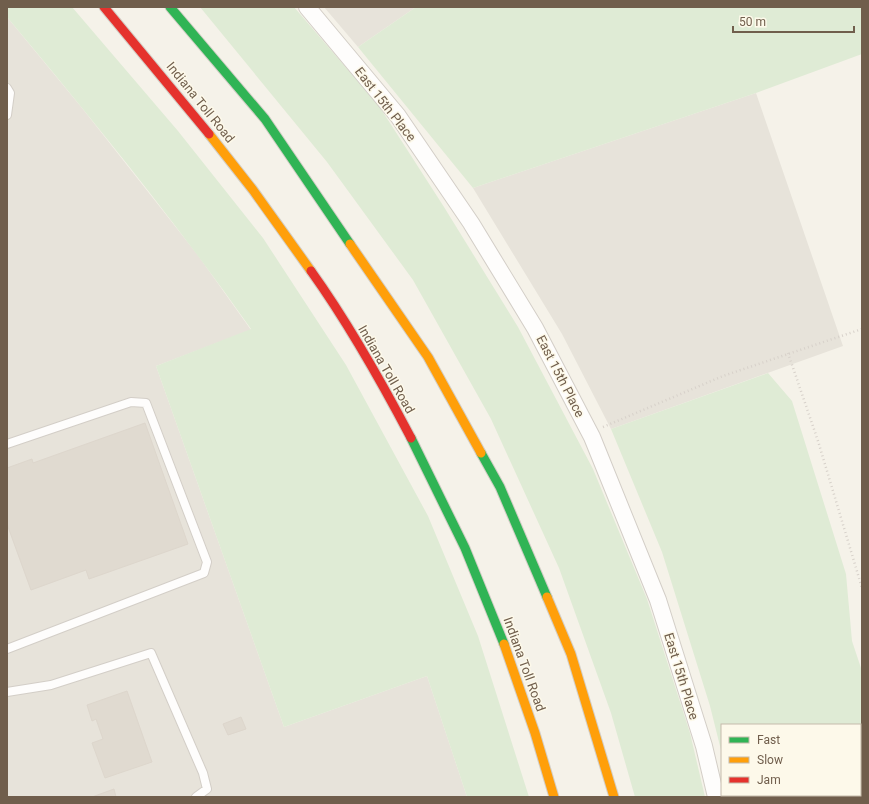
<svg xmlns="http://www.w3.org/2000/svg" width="869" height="804" viewBox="0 0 869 804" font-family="Roboto,sans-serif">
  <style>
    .industrial { fill: #e7e3da }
    .green { fill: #dfebd5 }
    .building { fill: #e0dad0; stroke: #ddd6cc }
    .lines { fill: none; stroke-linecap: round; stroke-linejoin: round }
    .lane-casing { stroke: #d3cec7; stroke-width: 10 }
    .street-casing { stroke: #d3cec7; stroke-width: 18 }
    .fast-casing { stroke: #d3cec6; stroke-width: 11 }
    .slow-casing { stroke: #d3cec6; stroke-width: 11 }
    .jam-casing { stroke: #d3cec6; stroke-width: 11 }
    .path { stroke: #d7d1ca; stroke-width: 2.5; stroke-dasharray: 1 3; stroke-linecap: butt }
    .lane { stroke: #fefdfc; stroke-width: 8 }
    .street { stroke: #fefdfc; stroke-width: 16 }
    .fast { stroke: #30b455; stroke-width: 9 }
    .slow { stroke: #ff9f0a; stroke-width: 9 }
    .jam { stroke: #e5322d; stroke-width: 9 }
    .labels { text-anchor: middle; stroke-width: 3; stroke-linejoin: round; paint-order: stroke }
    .street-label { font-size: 13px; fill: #705e4c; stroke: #fdf9ea }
  </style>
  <rect width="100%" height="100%" fill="#f5f2e9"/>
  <path class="industrial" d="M 324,7 L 416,7 L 358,47 Z
    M 7,17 L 82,108 L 197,254 L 251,330 L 156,366 L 284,727 L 427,676 L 467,797 L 7,797 Z
    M 756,93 L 843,346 L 611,429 L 562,334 L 473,188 Z"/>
  <path class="green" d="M 7,7 L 72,7 L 178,131 L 263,238 L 346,365 L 428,516 L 478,636 L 529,797 L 467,797 L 427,676 L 284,727 L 156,366 L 251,329 C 175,221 92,119 7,17 Z
    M 200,7 L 294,7 L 379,106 L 444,207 L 518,327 L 593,469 L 647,599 L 690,733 L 705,797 L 635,797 L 611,713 L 559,568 L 491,419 L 413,280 L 327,162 Z
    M 416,7 L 862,7 L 862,54 L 756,93 L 473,188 L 358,47 Z
    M 768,373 L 792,401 L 846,574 L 852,641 L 862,671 L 862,797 L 733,797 L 733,795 L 860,795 L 860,725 L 722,725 L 722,754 L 710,706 L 662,552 L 611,429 Z"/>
  <path class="building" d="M 145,423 L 188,544 L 89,579 L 86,570 L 31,590 L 7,524 L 7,468 L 32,459 L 33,463 Z
    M 127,691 L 152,762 L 105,778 L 92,743 L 103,739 L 96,719 L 92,721 L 87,705 Z
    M 241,717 L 246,729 L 228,735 L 223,724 Z
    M 114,789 L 116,797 L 92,797 Z"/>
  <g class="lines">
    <g class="lane-casing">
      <path id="lane" d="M 7,88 L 10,93 L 7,115
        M 7,444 L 131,402 L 146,403 L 207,562 L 204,573 L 7,649
        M 7,692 L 51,685 L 151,653 L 203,773 L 207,789 L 196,797"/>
    </g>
    <g class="street-casing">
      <path id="street" d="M 307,7 L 398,116 L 471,223 L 535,328 L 592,437 L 658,600 L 704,746 L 716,797"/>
    </g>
    <g class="fast-casing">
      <path id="fast" d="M 170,7 L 265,119 L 350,244
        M 411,438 L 465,548 L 504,644
        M 481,453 L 500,487 L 547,597"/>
    </g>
    <g class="slow-casing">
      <path id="slow" d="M 209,134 L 253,190 L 311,271
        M 350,244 L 428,357 L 481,453
        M 547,597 L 571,654 L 614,797
        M 504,644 L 535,733 L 554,797"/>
    </g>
    <g class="jam-casing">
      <path id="jam" d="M 104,7 L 209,134
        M 311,271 C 349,324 381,381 411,438"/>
    </g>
    <path class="path" d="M 788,353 L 818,441 L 862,588
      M 603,427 L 723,376 L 862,329"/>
    <use href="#lane" class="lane"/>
    <use href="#street" class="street"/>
    <use href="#fast" class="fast"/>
    <use href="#slow" class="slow"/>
    <use href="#jam" class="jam"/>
  </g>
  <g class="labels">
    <g class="street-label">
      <text transform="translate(201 102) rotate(51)" y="5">Indiana Toll Road</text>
      <text transform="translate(386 104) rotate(52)" y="5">East 15th Place</text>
      <text transform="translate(387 369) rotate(60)" y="5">Indiana Toll Road</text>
      <text transform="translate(561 376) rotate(63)" y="5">East 15th Place</text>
      <text transform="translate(525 664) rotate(70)" y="5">Indiana Toll Road</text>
      <text transform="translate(682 676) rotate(73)" y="5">East 15th Place</text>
    </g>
  </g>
  <rect width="869" height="804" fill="none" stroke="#705e4c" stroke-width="16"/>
  <rect x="721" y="724" width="140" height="72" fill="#fdf9ea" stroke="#c5bbab"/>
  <rect x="729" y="737" width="20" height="6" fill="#30b455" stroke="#c5bbab"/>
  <text x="757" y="744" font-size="12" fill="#705e4c">Fast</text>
  <rect x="729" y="757" width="20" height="6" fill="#ff9f0a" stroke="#c5bbab"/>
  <text x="757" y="764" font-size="12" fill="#705e4c">Slow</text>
  <rect x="729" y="777" width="20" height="6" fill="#e5322d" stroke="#c5bbab"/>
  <text x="757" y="784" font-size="12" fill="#705e4c">Jam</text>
  <path d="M733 26v6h121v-6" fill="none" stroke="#705e4c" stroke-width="2"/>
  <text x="739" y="26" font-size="12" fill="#705e4c" stroke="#fdf9ea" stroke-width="3" paint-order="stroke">50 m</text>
</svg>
